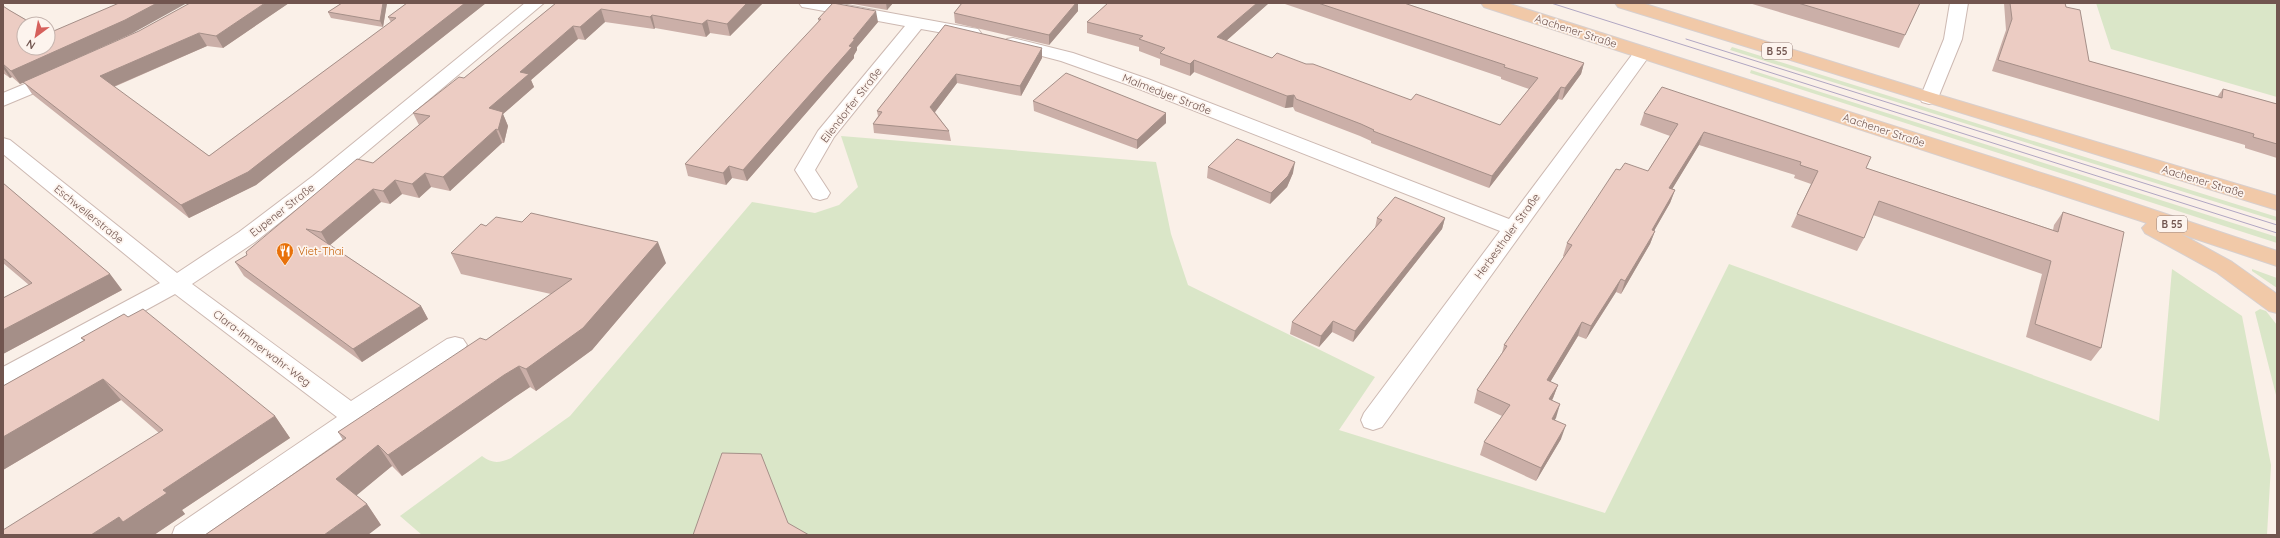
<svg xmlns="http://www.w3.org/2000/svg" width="2280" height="538" viewBox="0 0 2280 538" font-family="Quicksand,sans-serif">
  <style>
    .green { fill: #dae6c8 }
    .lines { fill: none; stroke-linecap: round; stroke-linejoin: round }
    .minor-casing { stroke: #cdb9b2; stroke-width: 2 }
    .major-casing { stroke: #d7cfce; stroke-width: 2 }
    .minor { fill: #fff; fill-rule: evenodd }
    .major { fill: #f1c9a8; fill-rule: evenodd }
    .tram { stroke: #b1a7c3; stroke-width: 1 }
    .wall { fill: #cbafa8 }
    .shaded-wall { fill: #a58f88 }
    .building { fill: #ecccc3; stroke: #a58f88 }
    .labels { text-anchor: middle; stroke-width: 3.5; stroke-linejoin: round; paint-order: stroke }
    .shield { fill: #fdf4ee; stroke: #9b857f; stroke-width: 1 }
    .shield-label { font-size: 10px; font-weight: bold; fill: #71554f }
    .street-label { font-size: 11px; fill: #71554f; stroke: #fdf4ee }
    .food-label { font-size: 11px; fill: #c56008; stroke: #fdf4ee; text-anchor: start }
  </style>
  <rect width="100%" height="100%" fill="#faf0e8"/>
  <path class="green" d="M 2096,3 L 2277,3 L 2277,97 L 2111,49 Z
    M 1732,47 L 2277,217 L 2277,221 L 1730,50 Z
    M 1751,70 L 2277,237 L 2277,243 L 1750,73 Z
    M 841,136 L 1156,162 L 1171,234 L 1188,285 L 1375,377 L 1339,430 L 1605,513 L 1729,264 L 2159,421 L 2172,269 L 2242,316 L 2271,465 L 2267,535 L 422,535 L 400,516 L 482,456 C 493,464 499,463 511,458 L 570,416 L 752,202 L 815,213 L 839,205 L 858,187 Z
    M 2252,269 L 2277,278 L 2277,288 L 2252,271 Z
    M 2260,309 L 2266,311 L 2277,325 L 2277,399 L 2255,312 Z"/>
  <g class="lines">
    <g class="minor-casing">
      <path id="minor" d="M 525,3 L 544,3 L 327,185 L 255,242 L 192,284 L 351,401 L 447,339 L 455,337 L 463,339 L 467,345 L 463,351 L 367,415 L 364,424 L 206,535 L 172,535 L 175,527 L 337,417 L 175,294 L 11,384 L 3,387 L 3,367 L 160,283 L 3,154 L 3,138 L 10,140 L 177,273 L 239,232 L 313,176 Z
        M 799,3 L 836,3 L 972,28 L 978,29 L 981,33 L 978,37 L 972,38 L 921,29 L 834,137 L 815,170 L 830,193 L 827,198 L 820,200 L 813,198 L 795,170 L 818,131 L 905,26 L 808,8 L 802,7 Z
        M 1950,3 L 1968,3 L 1962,39 L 1938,98 L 1936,102 L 1929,104 L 1922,102 L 1920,98 L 1944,39 Z
        M 1013,38 L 1073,53 L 1148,79 L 1509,219 L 1637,48 L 1649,48 L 1652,52 L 1382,427 L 1373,430 L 1364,427 L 1361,420 L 1364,413 L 1500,231 L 1134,87 L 1061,61 L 1007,47 L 1004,43 L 1007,39 Z
        M 56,71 L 63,73 L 65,77 L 63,81 L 3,106 L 3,93 Z"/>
    </g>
    <g class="major-casing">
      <path id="major" d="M 1481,3 L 1507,3 L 2073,183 L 2277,251 L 2277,266 L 2181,234 L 2232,262 L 2277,294 L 2277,313 L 2269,311 L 2216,272 L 2145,233 L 2142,228 L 2147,223 L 1484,7 Z
        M 1615,3 L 1642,3 L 1936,94 L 2277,196 L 2277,210 L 1618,7 Z"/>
    </g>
    <use href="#minor" class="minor"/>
    <use href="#major" class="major"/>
    <path class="tram" d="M 1551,3 L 2277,233
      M 1686,39 L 2277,225"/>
  </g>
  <path class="wall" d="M 289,3 L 223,48 L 207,46 L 114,87 L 209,156 L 391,22 L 388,17 L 407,3 L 486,3 L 256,185 L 189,218 L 32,94 L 24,82 L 20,84 L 12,77 L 10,78 L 3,73 L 3,6 L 9,10 L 49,33 L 133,33 L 75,59 Z
    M 342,3 L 387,3 L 383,27 L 331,18 L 328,12 Z
    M 556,3 L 763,3 L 730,36 L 710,33 L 706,37 L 655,28 L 654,29 L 605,22 L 585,40 L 578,39 L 531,80 L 534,87 L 503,114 L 508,126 L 504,143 L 502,143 L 450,191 L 431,187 L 419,198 L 402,194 L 390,204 L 381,202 L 330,245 L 421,306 L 428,319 L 362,362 L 244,276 L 235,262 L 247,255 L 373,163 L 419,125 L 413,113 L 464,78 Z
    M 847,3 L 893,3 L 887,10 Z
    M 962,3 L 1078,3 L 1078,11 L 1049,45 L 955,23 L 954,13 Z
    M 1108,3 L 1269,3 L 1226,41 L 1272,58 L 1306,64 L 1411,100 L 1500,125 L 1529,89 L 1501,79 L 1501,77 L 1282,3 L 1404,3 L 1584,63 L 1581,74 L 1562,100 L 1558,99 L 1489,188 L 1371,143 L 1371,141 L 1360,136 L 1295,111 L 1293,107 L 1285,108 L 1194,72 L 1190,76 L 1160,65 L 1160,59 L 1139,51 L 1139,47 L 1087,33 L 1087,22 Z
    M 1749,3 L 1920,3 L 1899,48 Z
    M 2004,3 L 2065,3 L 2066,7 L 2089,61 L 2217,97 L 2223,89 L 2277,104 L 2277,158 L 2245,148 L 2245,145 L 1992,71 L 2006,30 Z
    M 818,19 L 878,22 L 857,47 L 857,50 L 854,55 L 854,58 L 747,181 L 732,178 L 726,185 L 688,176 L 685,164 L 819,22 Z
    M 945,25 L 1042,58 L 1021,96 L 957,83 L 935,112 L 949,131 L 951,141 L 874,133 L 873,124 L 878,116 L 877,111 Z
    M 1033,101 L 1166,113 L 1166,123 L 1137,149 L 1034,111 Z
    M 1644,113 L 1866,168 L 2053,230 L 2054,225 L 2063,212 L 2101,348 L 2091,361 L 2026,337 L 2042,274 L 1873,215 L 1864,238 L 1857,251 L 1791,227 L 1811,184 L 1794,178 L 1795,175 L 1699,145 L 1672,189 L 1675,190 L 1670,203 L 1654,231 L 1655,231 L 1650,244 L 1621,294 L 1616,292 L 1586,339 L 1578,336 L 1550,382 L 1558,385 L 1553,398 L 1552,401 L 1560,404 L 1554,420 L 1561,439 L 1536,481 L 1480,455 L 1484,442 L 1502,416 L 1474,403 L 1477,390 L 1502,353 L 1504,345 L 1564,257 L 1563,256 L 1567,243 L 1620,170 L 1648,171 L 1670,136 L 1640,125 Z
    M 1208,167 L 1293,173 L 1287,187 L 1270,204 L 1207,178 Z
    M 3,183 L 110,274 L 122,290 L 3,354 L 3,298 L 29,285 L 3,263 Z
    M 1377,218 L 1445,218 L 1442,229 L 1353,342 L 1332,332 L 1319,347 L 1290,334 L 1292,322 L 1375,228 Z
    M 451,253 L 666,263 L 592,350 L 536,391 L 530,387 L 515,397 L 402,476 L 392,466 L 356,495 L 367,504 L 381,525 L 205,535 L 343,440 L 338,432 L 486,340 L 551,294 L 461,274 Z
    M 128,317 L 275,416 L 290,438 L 182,510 L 185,514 L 154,535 L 3,535 L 159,433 L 121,400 L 3,470 L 3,386 L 84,341 L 81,338 Z"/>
  <path class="shaded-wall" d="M 157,3 L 187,3 L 133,33 L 20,84 L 11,71 Z
    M 265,3 L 289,3 L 223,48 L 216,36 Z
    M 383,3 L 387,3 L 383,27 L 380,21 Z
    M 465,3 L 486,3 L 256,185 L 189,218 L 181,205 Z
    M 747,3 L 763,3 L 730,36 L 727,24 Z
    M 886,3 L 893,3 L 887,10 Z
    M 1076,3 L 1078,3 L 1078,11 L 1049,45 L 1049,35 Z
    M 1257,3 L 1269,3 L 1217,49 L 1217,37 Z
    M 601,9 L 605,22 L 585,40 L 580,27 Z
    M 876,11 L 878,22 L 857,47 L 857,50 L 854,55 L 854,58 L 747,181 L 743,170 L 849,46 L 853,39 Z
    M 652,15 L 655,28 L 654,29 L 650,17 Z
    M 707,20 L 710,33 L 706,37 L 702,24 Z
    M 573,26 L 578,39 L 531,80 L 534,87 L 503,114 L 508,126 L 504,143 L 489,108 L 520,72 Z
    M 199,33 L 207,46 L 108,89 L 100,76 Z
    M 1042,48 L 1042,58 L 1021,96 L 1020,86 Z
    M 1194,60 L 1194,72 L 1190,76 L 1190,64 Z
    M 1584,63 L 1581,74 L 1562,100 L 1565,88 Z
    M 3,64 L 12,77 L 10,78 L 3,68 Z
    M 956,74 L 957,83 L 932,116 L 930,107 Z
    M 1561,87 L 1558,99 L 1489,188 L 1492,176 Z
    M 1294,95 L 1293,107 L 1285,108 L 1287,96 Z
    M 1166,113 L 1166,123 L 1137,149 L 1137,140 Z
    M 496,129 L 502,143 L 450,191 L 443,177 Z
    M 1704,132 L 1699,145 L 1665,201 L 1669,188 Z
    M 1295,162 L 1293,173 L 1287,187 L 1270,204 L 1271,193 Z
    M 729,166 L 732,178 L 726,185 L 723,173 Z
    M 425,173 L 431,187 L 419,198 L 412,184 Z
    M 395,180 L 402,194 L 390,204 L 383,191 Z
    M 373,189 L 381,202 L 329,246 L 321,232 Z
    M 1675,190 L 1670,203 L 1647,243 L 1652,230 Z
    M 1445,218 L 1442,229 L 1353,342 L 1355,331 Z
    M 1655,231 L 1650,244 L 1621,294 L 1625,281 Z
    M 658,242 L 666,263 L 592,350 L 536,391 L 526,369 Z
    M 110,274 L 122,290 L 3,354 L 3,330 Z
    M 1621,279 L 1616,292 L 1586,339 L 1591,326 Z
    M 421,306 L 428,319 L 362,362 L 353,349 Z
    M 1333,321 L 1332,332 L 1319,347 L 1321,336 Z
    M 1582,322 L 1578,336 L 1543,394 L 1547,380 Z
    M 519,366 L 530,387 L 515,397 L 402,476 L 388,455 L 504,375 Z
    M 103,379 L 121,400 L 3,470 L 3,437 Z
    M 1558,385 L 1553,398 L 1544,413 L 1549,399 Z
    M 1560,404 L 1556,418 L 1548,432 L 1552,419 Z
    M 275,416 L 290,438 L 182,510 L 185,514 L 154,535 L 135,535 L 123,522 L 163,490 Z
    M 1566,425 L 1561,439 L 1536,481 L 1541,468 Z
    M 378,445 L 392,466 L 351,500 L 336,479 Z
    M 367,504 L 381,525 L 368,535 L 324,535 Z
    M 119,517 L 135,535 L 91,535 Z"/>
  <path class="building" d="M 119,3 L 157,3 L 125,20 L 11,71 L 3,64 L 3,6 L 9,10 L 33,24 L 24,24 L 24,48 L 48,48 L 48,32 L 49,33 Z
    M 190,3 L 265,3 L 216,36 L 199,33 L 100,76 L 209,156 L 396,18 L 388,17 L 407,3 L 465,3 L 248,172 L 181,205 L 23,82 L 139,31 Z
    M 342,3 L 383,3 L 380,21 L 328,12 Z
    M 556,3 L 747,3 L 727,24 L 707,20 L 702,24 L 652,15 L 650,17 L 601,9 L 580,27 L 573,26 L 520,72 L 529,74 L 489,108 L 503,112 L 498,130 L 496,129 L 443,177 L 425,173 L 412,184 L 395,180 L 383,191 L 373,189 L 321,232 L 306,229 L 421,306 L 353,349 L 235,262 L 247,255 L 246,252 L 357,159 L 373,163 L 430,116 L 413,113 L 459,77 L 464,78 Z
    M 833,3 L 876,11 L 853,39 L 855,39 L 849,46 L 852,47 L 743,170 L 729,166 L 723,173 L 685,164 L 821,19 L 818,19 Z
    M 962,3 L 1076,3 L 1049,35 L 954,13 Z
    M 1108,3 L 1257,3 L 1217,37 L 1272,58 L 1277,53 L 1306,64 L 1313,64 L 1411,100 L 1416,94 L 1500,125 L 1538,78 L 1504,67 L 1505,65 L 1318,3 L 1404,3 L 1584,63 L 1565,88 L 1561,87 L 1492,176 L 1373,131 L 1374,130 L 1361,124 L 1296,99 L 1294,95 L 1287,96 L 1194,60 L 1190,64 L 1160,53 L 1165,48 L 1139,39 L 1143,36 L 1087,22 Z
    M 1798,3 L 1920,3 L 1905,35 Z
    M 2010,3 L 2065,3 L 2066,7 L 2080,10 L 2089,61 L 2222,98 L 2223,89 L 2277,104 L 2277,144 L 2253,137 L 2254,134 L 1998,60 L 2012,19 Z
    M 945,25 L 1042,48 L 1020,86 L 956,74 L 930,107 L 949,131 L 873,124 L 882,112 L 877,111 Z
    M 1066,73 L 1166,113 L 1137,140 L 1033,101 Z
    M 1662,87 L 1871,157 L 1866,168 L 2058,232 L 2063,212 L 2124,232 L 2101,348 L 2035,324 L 2051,261 L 1879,201 L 1864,238 L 1797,214 L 1818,171 L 1800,165 L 1801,162 L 1704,132 L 1669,188 L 1675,190 L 1652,230 L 1655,231 L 1625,281 L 1621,279 L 1591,326 L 1582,322 L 1547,380 L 1558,385 L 1549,399 L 1560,404 L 1552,419 L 1566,425 L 1541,468 L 1484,442 L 1510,405 L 1477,390 L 1507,346 L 1504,345 L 1572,245 L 1567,243 L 1616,169 L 1620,170 L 1625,163 L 1648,171 L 1678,124 L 1644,113 Z
    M 1237,139 L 1295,162 L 1288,176 L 1271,193 L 1208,167 Z
    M 3,183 L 110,274 L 3,330 L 3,298 L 32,283 L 3,258 Z
    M 1395,197 L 1445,218 L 1355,331 L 1333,321 L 1321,336 L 1292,322 L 1382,220 L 1377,218 Z
    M 531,213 L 658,242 L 583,328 L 526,369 L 519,366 L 504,375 L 388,455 L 378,445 L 336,479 L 367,504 L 324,535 L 205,535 L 346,438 L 338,432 L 480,338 L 486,340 L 572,279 L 451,253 L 481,224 L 486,226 L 496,217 L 522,222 Z
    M 143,309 L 275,416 L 163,490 L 167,493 L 123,522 L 119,517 L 91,535 L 3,535 L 3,530 L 163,430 L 103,379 L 3,437 L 3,386 L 85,340 L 81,338 L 124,314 L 128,317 Z
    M 722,453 L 761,454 L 788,523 L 809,535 L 693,535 Z"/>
  <defs>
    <g id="restaurant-pin" transform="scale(0.9)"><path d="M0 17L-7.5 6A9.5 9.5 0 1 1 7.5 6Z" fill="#e8710a" stroke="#fdf4ee"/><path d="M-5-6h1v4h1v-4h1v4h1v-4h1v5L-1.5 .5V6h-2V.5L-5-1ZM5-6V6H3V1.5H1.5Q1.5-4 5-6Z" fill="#fff"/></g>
  </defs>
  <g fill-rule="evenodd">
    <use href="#restaurant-pin" x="285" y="251"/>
  </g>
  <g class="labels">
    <g class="shield">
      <rect x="1762" y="43" width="30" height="16" rx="3"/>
      <rect x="2157" y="216" width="30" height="16" rx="3"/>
    </g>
    <g class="shield-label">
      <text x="1777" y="55">B 55</text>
      <text x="2172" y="228">B 55</text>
    </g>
    <g class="street-label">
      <text transform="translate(1576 31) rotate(18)" y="4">Aachener Straße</text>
      <text transform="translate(1167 94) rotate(21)" y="4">Malmedyer Straße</text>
      <text transform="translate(851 105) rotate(-52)" y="4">Eilendorfer Straße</text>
      <text transform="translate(1884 130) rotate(18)" y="4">Aachener Straße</text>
      <text transform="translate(2203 181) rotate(17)" y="4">Aachener Straße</text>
      <text transform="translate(282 210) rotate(-38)" y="4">Eupener Straße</text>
      <text transform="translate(89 214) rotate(39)" y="4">Eschweilerstraße</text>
      <text transform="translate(1507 236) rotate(-54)" y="4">Herbesthaler Straße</text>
      <text transform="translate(262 348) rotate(37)" y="4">Clara-Immerwahr-Weg</text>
    </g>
    <g class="food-label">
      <text x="298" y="255">Viet-Thai</text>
    </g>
  </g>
  <rect width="2280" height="538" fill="none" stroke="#71554f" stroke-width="8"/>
  <g transform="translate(36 36) rotate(212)"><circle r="19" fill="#fdf4ee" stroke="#c5b4ae"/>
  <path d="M0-3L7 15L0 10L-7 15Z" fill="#d6605c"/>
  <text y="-6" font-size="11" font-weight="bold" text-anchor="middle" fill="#71554f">N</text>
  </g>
</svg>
